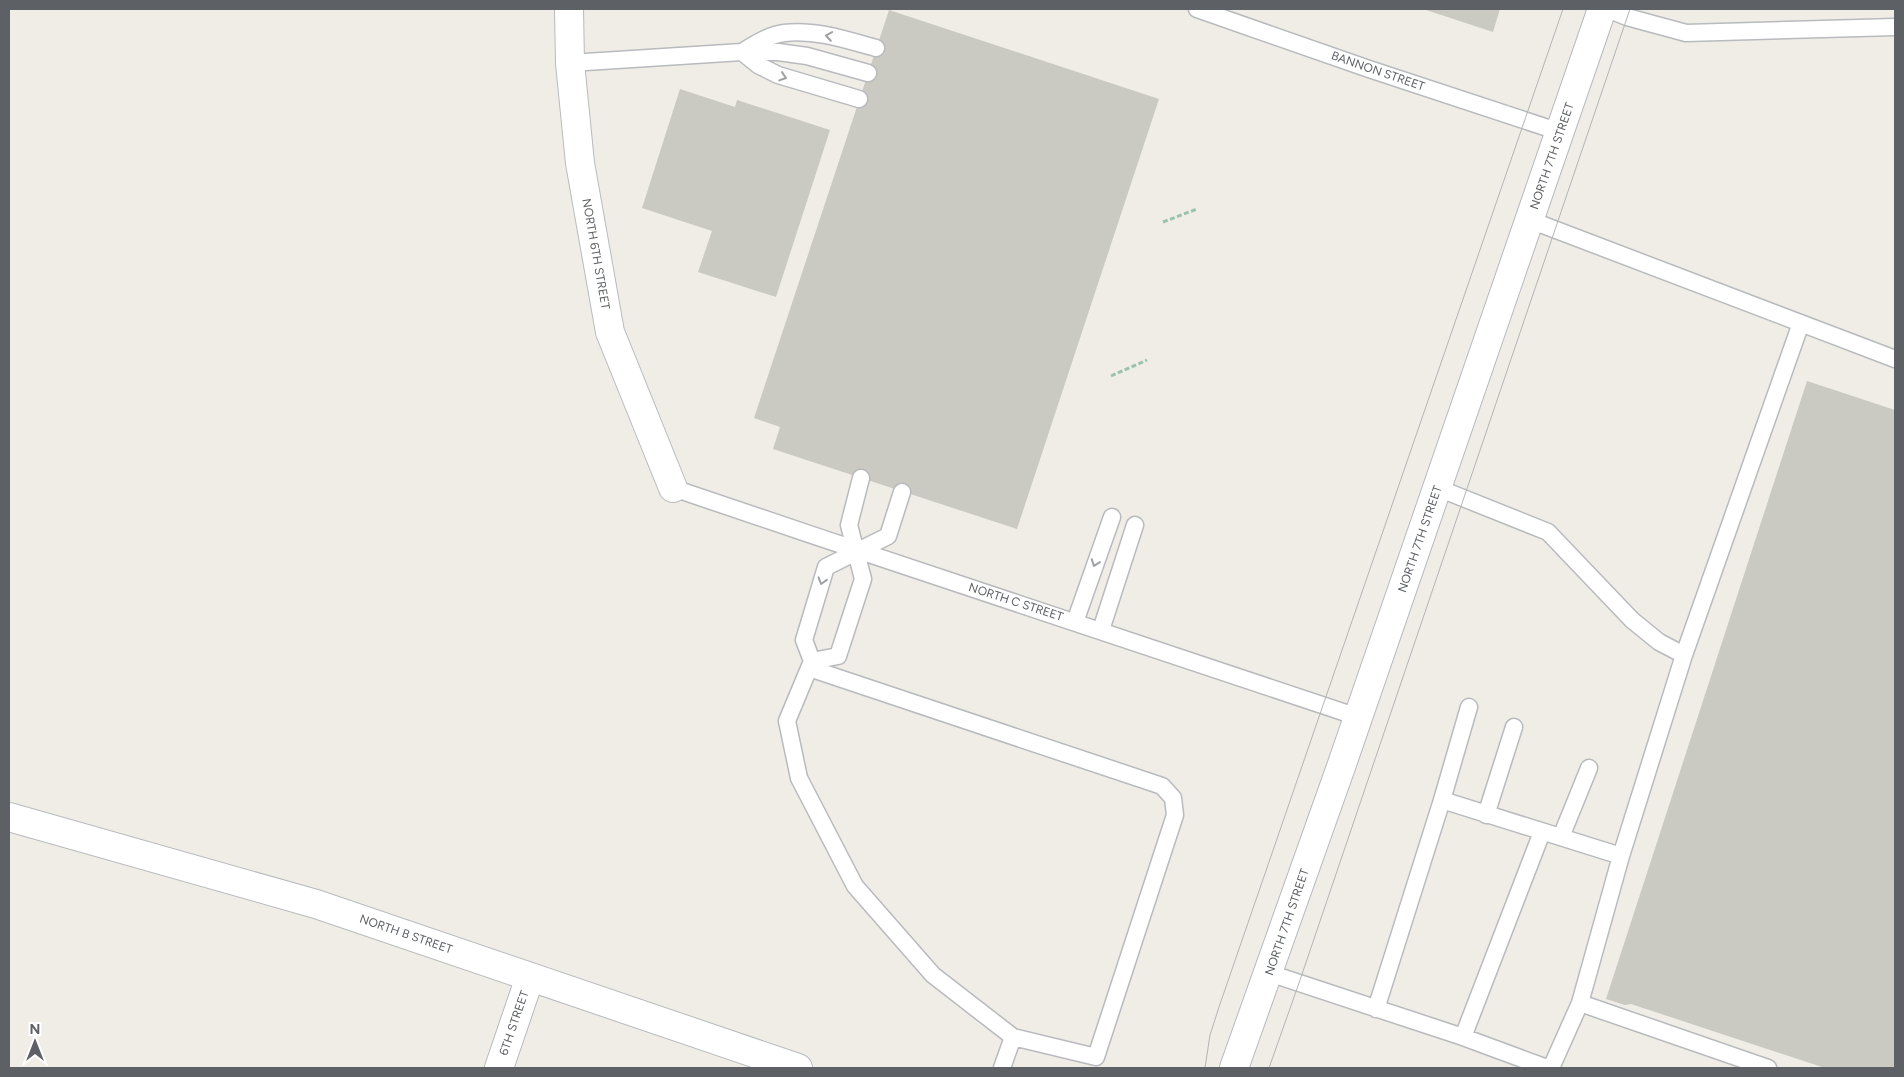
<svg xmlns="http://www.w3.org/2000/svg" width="1904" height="1077" viewBox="0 0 1904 1077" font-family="Figtree,sans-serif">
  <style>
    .building { fill: #cac9c2 }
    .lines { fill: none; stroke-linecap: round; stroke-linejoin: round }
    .service-casing { stroke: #b8babe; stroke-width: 19 }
    .minor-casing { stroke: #b8babe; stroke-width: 30 }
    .secondary-casing { stroke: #b7b9be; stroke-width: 30 }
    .path { stroke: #9cc2ac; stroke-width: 3; stroke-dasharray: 5 2.5; stroke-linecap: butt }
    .service { stroke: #fff; stroke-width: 16 }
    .minor { stroke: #fff; stroke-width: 28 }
    .secondary { stroke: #fff; stroke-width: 28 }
    .tram { stroke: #b4b4b5; stroke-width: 1 }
    .oneway { stroke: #9ea0a3 }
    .labels { text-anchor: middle; stroke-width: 4; stroke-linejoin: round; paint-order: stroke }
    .street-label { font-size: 12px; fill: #5d6065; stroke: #fff }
  </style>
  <rect width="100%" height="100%" fill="#efede6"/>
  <path class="building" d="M 1423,9 L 1500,9 L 1493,32 Z
    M 889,10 L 1159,99 L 1017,529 L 773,449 L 780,427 L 754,418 Z
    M 680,89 L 735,107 L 737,100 L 830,130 L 776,297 L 698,272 L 712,231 L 642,208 Z
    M 1807,381 L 1895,410 L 1895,1068 L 1825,1068 L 1631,1004 L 1625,1005 L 1606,999 Z"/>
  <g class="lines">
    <g class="service-casing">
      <path id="service" d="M 1197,9 L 1369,69 L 1560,132
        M 1607,9 L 1627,17 L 1686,33 L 1895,27
        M 742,52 C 755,44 769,35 784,33 C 815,29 847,40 876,48
        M 742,52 L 758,65 L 778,75 L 859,99
        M 570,63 L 742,52 L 778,52 L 807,56 L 868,73
        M 1530,220 L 1895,359
        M 673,488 C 901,566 1131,639 1358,717
        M 1438,488 L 1548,532 L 1632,620 L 1659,642 L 1684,655 L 1801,323
        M 902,492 L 888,536 L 826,567 L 804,640 L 812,661 L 787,721 L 799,778 L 855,886 L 933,975 L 1013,1037 L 1002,1068
        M 1075,622 L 1112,517
        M 1101,630 L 1135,525
        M 812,661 L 838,656 L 863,579 L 849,525 L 861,478
        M 809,668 L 1162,786 L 1173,798 L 1175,815 L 1096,1057 L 1013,1037
        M 1442,800 L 1469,707
        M 1486,815 L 1514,727
        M 1561,837 L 1589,768
        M 1269,973 L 1463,1037 L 1547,1068
        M 1580,1003 L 1768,1068
        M 1376,1009 L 1442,800 L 1621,856
        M 1463,1037 L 1542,832
        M 1551,1068 L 1580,1003 L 1621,856 L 1684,655"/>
    </g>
    <g class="minor-casing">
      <path id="minor" d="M 569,9 L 570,63 L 580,163 L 610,332 L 673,488
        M 9,817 L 316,904 L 798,1068
        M 499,1068 L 530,977"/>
    </g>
    <g class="secondary-casing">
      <path id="secondary" d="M 1234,1068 L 1342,764 L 1602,9"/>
    </g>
    <path class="path" d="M 1163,222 L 1197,209
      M 1111,376 L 1147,360"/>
    <use href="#service" class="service"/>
    <use href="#minor" class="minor"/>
    <use href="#secondary" class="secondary"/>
    <path class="tram" d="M 1205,1068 L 1210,1035 L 1219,1007 L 1563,9
      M 1269,1068 L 1299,983 L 1630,9"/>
  </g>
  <defs><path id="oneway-chevron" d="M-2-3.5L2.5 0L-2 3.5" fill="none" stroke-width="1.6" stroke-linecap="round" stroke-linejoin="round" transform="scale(1.25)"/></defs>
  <g class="oneway">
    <use href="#oneway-chevron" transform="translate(829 36) rotate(-171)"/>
    <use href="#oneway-chevron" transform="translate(783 77) rotate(18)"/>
    <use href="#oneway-chevron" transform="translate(1095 563) rotate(110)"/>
    <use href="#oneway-chevron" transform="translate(822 581) rotate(107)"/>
  </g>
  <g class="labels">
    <g class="street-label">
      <text transform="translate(1378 71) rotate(19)" y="4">BANNON STREET</text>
      <text transform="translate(1552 156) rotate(-71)" y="4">NORTH 7TH STREET</text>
      <text transform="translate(596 254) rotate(80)" y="4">NORTH 6TH STREET</text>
      <text transform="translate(1420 539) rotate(-71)" y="4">NORTH 7TH STREET</text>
      <text transform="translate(1016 602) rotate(18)" y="4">NORTH C STREET</text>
      <text transform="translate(1287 922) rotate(-71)" y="4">NORTH 7TH STREET</text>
      <text transform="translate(406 934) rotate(19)" y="4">NORTH B STREET</text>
      <text transform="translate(514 1023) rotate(-71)" y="4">6TH STREET</text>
    </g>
  </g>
  <rect width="1904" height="1077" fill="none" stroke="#5d6065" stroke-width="20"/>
  <g transform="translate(35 1042)" stroke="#ffffff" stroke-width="4" paint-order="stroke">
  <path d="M0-4L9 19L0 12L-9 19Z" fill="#5d6065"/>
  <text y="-8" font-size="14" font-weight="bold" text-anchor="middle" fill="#5d6065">N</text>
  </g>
</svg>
